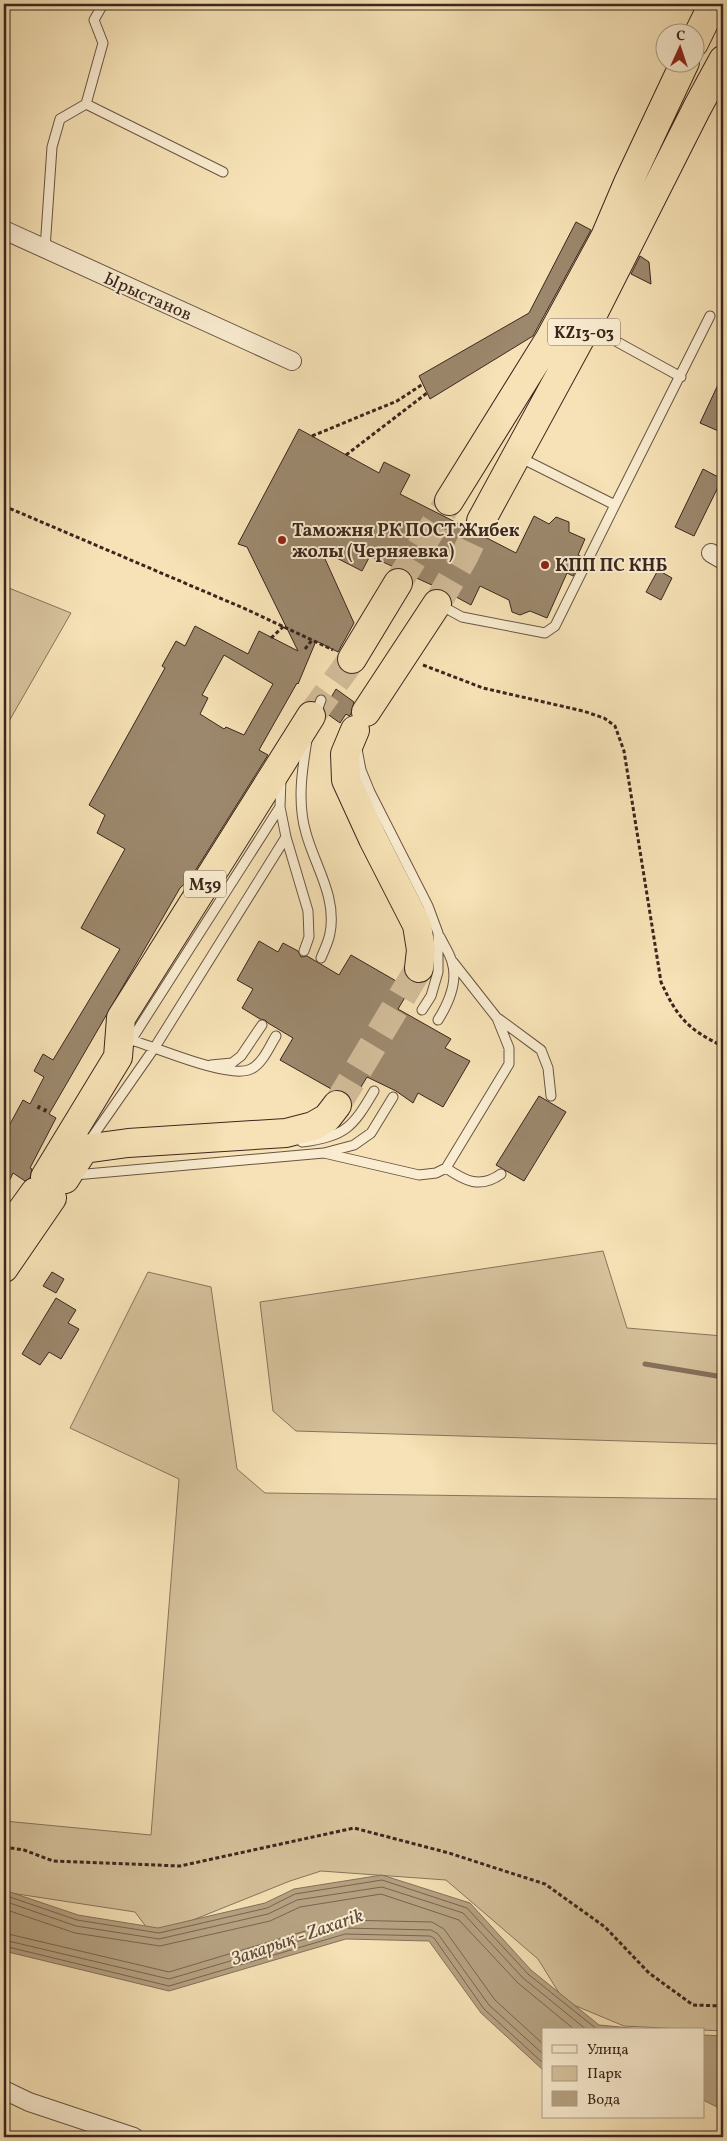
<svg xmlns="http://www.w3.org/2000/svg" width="727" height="2141" viewBox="0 0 727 2141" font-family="Vollkorn,serif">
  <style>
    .green { fill: #d6c29c; stroke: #88745d }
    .water { fill: #b6a282; stroke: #85705a }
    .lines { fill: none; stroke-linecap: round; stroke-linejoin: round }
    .shore { stroke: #786450; stroke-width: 1 }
    .stream { stroke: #85705a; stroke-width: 5 }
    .building { fill: #9c886d; stroke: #3b261e; fill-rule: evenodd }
    .trunk-tunnel { stroke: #d1bc98; stroke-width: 28; stroke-dasharray: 28 14; stroke-linecap: butt }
    .service-casing { stroke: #6a5544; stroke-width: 11 }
    .minor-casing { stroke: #6a5544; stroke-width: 20 }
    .trunk-casing { stroke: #3b261e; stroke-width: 30 }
    .path { stroke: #3b261e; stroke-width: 3; stroke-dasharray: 4 2.5; stroke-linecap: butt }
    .service { stroke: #f9ecd0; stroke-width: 9 }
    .minor { stroke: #f9ecd0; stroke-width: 18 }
    .trunk { stroke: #f6e2b6; stroke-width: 28 }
    .poi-dot { fill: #8f2418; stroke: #f9ecd0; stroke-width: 2 }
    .labels { text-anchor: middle; stroke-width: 4; stroke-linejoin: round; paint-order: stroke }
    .shield { fill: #f9ecd0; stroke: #746153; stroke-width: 1 }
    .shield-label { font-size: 16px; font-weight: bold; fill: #3b261e }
    .street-label { font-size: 18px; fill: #3b261e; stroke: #f9ecd0 }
    .poi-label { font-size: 18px; font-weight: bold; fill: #3b261e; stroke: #f9ecd0; text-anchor: start }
    .water-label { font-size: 19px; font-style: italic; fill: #604b3c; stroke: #f9ecd0 }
  </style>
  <rect width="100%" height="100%" fill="#f6e2b6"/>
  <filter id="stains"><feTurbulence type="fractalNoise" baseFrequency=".004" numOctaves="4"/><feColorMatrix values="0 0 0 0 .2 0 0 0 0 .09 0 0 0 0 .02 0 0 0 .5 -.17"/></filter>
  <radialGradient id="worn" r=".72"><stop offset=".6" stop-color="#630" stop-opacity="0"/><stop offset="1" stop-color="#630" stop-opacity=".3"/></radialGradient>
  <path class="green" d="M 4,586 L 71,613 L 4,730 Z
    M 603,1251 L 627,1328 L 723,1336 L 723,1444 L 296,1431 L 273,1411 L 260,1302 Z
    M 148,1272 L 211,1287 L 237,1469 L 265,1493 L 720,1499 L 723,1695 L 723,2031 L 624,2026 L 564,2001 L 538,1959 L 446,1880 L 321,1871 L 290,1881 L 153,1936 L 135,1912 L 4,1892 L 4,1821 L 151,1835 L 179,1479 L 70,1428 Z"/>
  <path class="water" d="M 382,1875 L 470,1903 L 531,1970 L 599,2025 L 652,2030 L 543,2030 L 543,2070 L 481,2013 L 429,1941 L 346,1939 L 169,1991 L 4,1951 L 4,1890 L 78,1915 L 158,1928 L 265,1903 L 294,1889 Z
    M 703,2035 L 723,2036 L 723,2110 L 703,2100 Z"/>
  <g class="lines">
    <path class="shore" d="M 4,1895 L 77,1920 L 159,1933 L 267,1908 L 295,1894 L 382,1880 L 467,1908 L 528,1974 L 598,2030
      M 4,1901 L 76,1926 L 159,1939 L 268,1914 L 297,1900 L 382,1887 L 463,1913 L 523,1978 L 587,2030
      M 4,1909 L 75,1933 L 160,1946 L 270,1921 L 300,1907 L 381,1894 L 459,1920 L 518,1983 L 575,2030
      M 4,1933 L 169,1972 L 342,1920 L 432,1922 L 444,1929 L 495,2000 L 543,2044
      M 4,1940 L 169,1979 L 343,1928 L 431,1930 L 438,1934 L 489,2005 L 543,2054
      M 4,1946 L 169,1986 L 345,1934 L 430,1936 L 434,1938 L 484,2009 L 543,2063"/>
    <path class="stream" d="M 645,1364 L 723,1377"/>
  </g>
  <path class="building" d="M 576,222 L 591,230 L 533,336 L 430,399 L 419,376 L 529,313 Z
    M 640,256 L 649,262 L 651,284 L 631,274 Z
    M 723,374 L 723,433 L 700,423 Z
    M 299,429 L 379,473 L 384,462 L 410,475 L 400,494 L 467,528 L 474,535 L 483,536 L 516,553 L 534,516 L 549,524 L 556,517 L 569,522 L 569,532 L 585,539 L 578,555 L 582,557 L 573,576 L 567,573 L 547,618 L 530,611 L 520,615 L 512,612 L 509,600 L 480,586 L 471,605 L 445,591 L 412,576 L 406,569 L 396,568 L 370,556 L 362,571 L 321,550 L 354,623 L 338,652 L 316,641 L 298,684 L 297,683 L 259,750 L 268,755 L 190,879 L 180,888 L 49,1114 L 56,1118 L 30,1168 L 32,1169 L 30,1178 L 25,1181 L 13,1173 L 4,1192 L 4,1135 L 23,1100 L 30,1104 L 44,1077 L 34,1071 L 43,1054 L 53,1060 L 120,949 L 81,928 L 125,849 L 97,833 L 105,815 L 89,805 L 165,668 L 162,666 L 176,641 L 185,646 L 195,626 L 248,654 L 259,631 L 298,651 L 247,547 L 238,544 ZM 224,655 L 273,684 L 244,735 L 226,727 L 224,729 L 200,714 L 208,698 L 202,695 Z
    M 703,469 L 722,479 L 694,536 L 675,527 Z
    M 658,570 L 672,578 L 661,600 L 646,592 Z
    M 336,689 L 354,702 L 351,714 L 349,716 L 346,714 L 340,723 L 326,713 L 325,708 Z
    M 259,941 L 278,952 L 283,943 L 298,951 L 301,957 L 307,956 L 339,975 L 351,955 L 410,989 L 398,1009 L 451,1039 L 445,1048 L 470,1061 L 443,1107 L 418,1093 L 413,1103 L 396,1091 L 367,1077 L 352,1102 L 346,1092 L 340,1090 L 333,1090 L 280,1060 L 293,1038 L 268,1023 L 265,1020 L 260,1019 L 242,1008 L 253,989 L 237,980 Z
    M 539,1096 L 566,1112 L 524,1181 L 496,1165 Z
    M 52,1272 L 64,1279 L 56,1293 L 43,1286 Z
    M 56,1298 L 76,1310 L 68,1323 L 79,1329 L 61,1359 L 49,1352 L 40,1365 L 22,1354 Z"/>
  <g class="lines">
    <path class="trunk-tunnel" d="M 398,583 L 449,501
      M 437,604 L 464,557 L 481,521
      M 311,716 L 352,659
      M 337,1105 L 419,968"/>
    <g class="service-casing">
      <path id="service" d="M 86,104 L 103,43 L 94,20 L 103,4
        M 45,249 L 52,147 L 60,119 L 86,104 L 223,172
        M 590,327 L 681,377
        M 615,505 L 710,316
        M 440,605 L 462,617 L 545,633 L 555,626 L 615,505 L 519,457
        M 315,716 L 321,700
        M 307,740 C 302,770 297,803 306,833 C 315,866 337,897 330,933 C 329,941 324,950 321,958
        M 357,749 L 361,770 L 370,792 L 428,906 L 438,933 L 438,972 L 431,996 L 422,1010
        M 281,778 L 280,807 L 286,837 L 308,911 L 309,937 L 304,951
        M 499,1019 L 541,1050 L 548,1068 L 551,1096
        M 438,1020 C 448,1004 458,981 452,962 C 450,954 444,945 440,937
        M 131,1040 C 156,1047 230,1080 251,1069 C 263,1063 269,1047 276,1036
        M 128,1045 L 280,807
        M 211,1065 L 232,1063 L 241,1056 L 262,1025
        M 302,1142 C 345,1137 353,1127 374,1091
        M 88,1143 L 155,1047 L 286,837
        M 324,1153 L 419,1175 L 436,1173 L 446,1168 L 509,1064 L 509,1048 L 497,1018 L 453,962
        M 446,1168 C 465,1181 480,1189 501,1174
        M 75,1175 L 324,1153 L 354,1145 L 371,1133 L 393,1097"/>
    </g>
    <g class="minor-casing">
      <path id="minor" d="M 4,230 L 292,361
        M 711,553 L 723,560
        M 4,2090 L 29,2102 L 134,2137"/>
    </g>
    <g class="trunk-casing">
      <path id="trunk" d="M 694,43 L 713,4
        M 449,501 L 549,340 L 605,237 L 628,183 L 685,62
        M 481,521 L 587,326 L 697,108 L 723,60
        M 352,659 L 398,583
        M 366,712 L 437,604
        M 355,730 L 345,754 L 346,780 L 373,839 L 417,925 L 421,950 L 419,968
        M 45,1177 L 118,1057 L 121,1018 L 311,716
        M 65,1179 L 84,1149 L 128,1143 L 286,1133 L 313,1126 L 327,1118 L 337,1105
        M 4,1235 L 35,1192
        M 4,1268 L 52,1198"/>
    </g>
    <path class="path" d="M 312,436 L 397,401 L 423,384
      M 346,455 L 427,393
      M 4,506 L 248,610 L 333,650
      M 271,638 L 285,625
      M 305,649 L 312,640
      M 423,665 L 483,688 L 583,711 L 604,718 L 615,726 L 624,751 L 661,982 C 677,1017 688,1030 723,1046
      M 38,1109 L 41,1103
      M 44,1112 L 47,1107
      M 4,1847 L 24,1850 L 53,1861 L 180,1866 L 354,1828 L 449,1853 L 545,1884 L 605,1927 L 649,1973 L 693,2005 L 723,2006"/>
    <use href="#service" class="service"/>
    <use href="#minor" class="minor"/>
    <use href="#trunk" class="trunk"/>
  </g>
  <g class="poi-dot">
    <circle cx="282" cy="540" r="5"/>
    <circle cx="545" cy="565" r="5"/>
  </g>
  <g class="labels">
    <g class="shield">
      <rect x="548" y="318.5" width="72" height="27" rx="4"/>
      <rect x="184" y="870.5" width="42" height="27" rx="4"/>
    </g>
    <g class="shield-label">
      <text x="584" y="338">KZ13-03</text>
      <text x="205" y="890">M39</text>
    </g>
    <g class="street-label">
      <text transform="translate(148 296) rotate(24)" y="6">Ырыстанов</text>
    </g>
    <g class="poi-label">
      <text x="292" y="536">Таможня РК ПОСТ Жибек<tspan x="292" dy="21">жолы (Черняевка)</tspan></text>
      <text x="555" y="571">КПП ПС КНБ</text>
    </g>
    <g class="water-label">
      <text transform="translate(297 1936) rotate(-19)" y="7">Закарық - Zaxarik</text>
    </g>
  </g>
  <rect width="727" height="2141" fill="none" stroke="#f6e2b6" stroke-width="20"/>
  <rect x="5" y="5" width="717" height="2131" fill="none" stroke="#3b261e" stroke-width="2.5"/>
  <rect x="10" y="10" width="707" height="2121" fill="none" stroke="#3b261e"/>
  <rect x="542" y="2028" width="162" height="90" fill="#f9ecd0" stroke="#ad9d89"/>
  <rect x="552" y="2045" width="25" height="8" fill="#f9ecd0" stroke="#ad9d89"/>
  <text x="587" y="2054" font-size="15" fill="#3b261e">Улица</text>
  <rect x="552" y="2066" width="25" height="15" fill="#d6c29c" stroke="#ad9d89"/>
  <text x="587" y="2078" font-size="15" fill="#3b261e">Парк</text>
  <rect x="552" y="2091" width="25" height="15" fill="#b6a282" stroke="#ad9d89"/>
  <text x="587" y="2104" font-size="15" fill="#3b261e">Вода</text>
  <g transform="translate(680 48) rotate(3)"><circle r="24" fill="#f9ecd0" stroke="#ad9d89"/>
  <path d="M0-4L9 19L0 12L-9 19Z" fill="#8f2418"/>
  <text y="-8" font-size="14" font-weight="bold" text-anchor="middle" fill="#3b261e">С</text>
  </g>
  <rect width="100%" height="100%" filter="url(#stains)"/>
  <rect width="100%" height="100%" fill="url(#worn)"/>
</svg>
